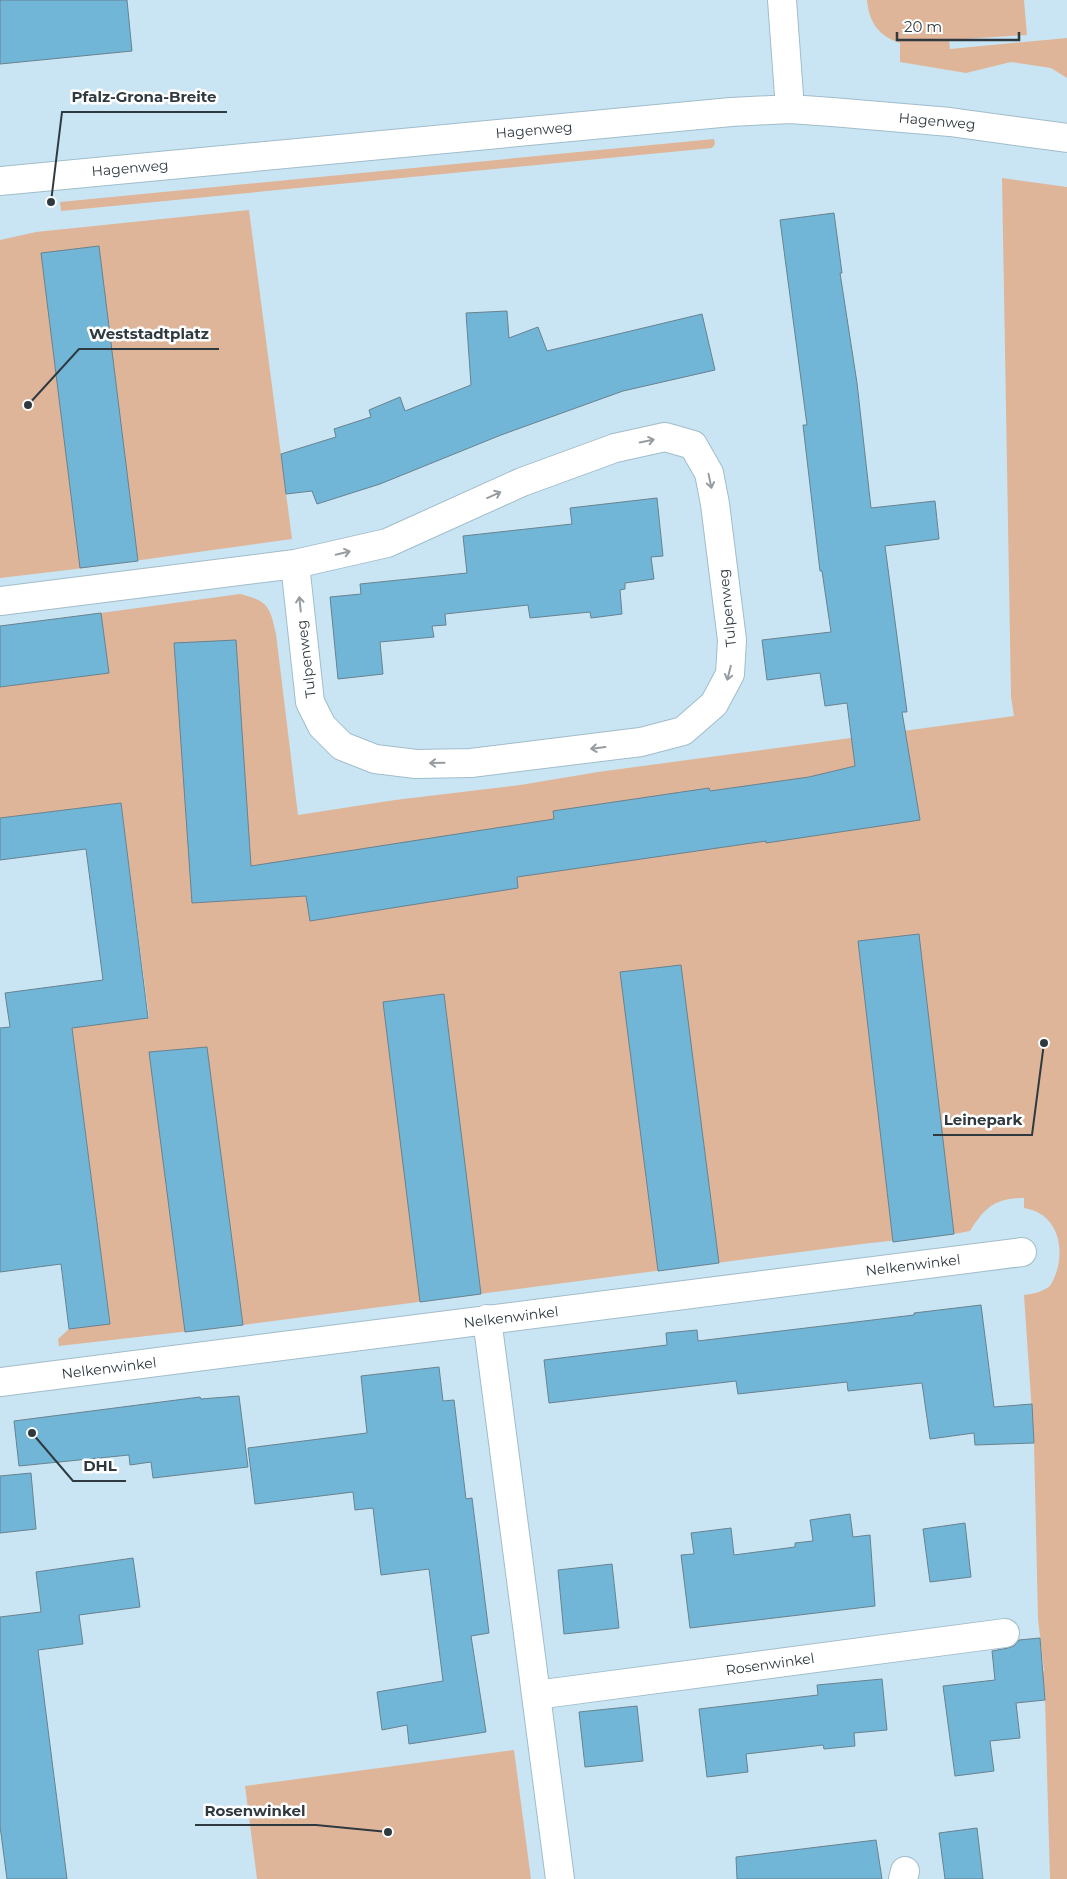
<svg xmlns="http://www.w3.org/2000/svg" width="1067" height="1879" viewBox="0 0 1067 1879" font-family="Montserrat,sans-serif">
  <style>
    .green { fill: #dfb599 }
    .building { fill: #71b6d7; stroke: #68828f }
    .lines { fill: none; stroke-linecap: round; stroke-linejoin: round }
    .minor-casing { stroke: #a1bcca; stroke-width: 30 }
    .minor { stroke: #fff; stroke-width: 28 }
    .oneway { stroke: #979ca0 }
    .labels { text-anchor: middle; stroke-width: 5; stroke-linejoin: round; paint-order: stroke }
    .street-label { font-size: 14px; fill: #2f3a40; stroke: #fff }
    .leader { fill: none; stroke: #2f3a40; stroke-width: 2 }
    .callout-dot { fill: #2f3a40; stroke: #fff; stroke-width: 2 }
    .callout-label { font-size: 15px; text-anchor: middle; font-weight: bold; fill: #2f3a40; stroke: #fff; stroke-width: 5; stroke-linejoin: round; paint-order: stroke }
  </style>
  <rect width="100%" height="100%" fill="#c9e5f3"/>
  <path class="green" d="M 867,0 L 1024,0 L 1027,35 L 949,40 L 950,49 L 1067,38 L 1067,78 L 1051,68 L 1011,62 L 966,73 L 900,62 L 900,43 C 879,36 869,23 867,0 Z
    M 714,139 L 715,144 L 712,148 L 61,211 L 60,202 Z
    M 1002,178 L 1067,187 L 1067,1879 L 1050,1879 L 1045,1700 L 1042,1672 L 1044,1671 L 1038,1619 L 1034,1443 L 1024,1295 C 1033,1294 1042,1292 1050,1286 C 1067,1259 1063,1214 1024,1208 L 1024,1198 C 995,1198 985,1207 970,1231 L 954,1234 L 862,1244 L 243,1325 L 59,1346 L 58,1339 L 69,1329 L 110,1323 L 72,1028 L 149,1017 L 121,803 L 0,818 L 0,687 L 109,673 L 101,613 L 240,594 C 268,601 270,606 276,634 L 298,815 L 395,800 L 520,785 L 598,772 L 1014,716 L 1011,697 Z
    M 249,210 L 292,539 L 76,569 L 0,578 L 0,240 L 36,232 Z
    M 514,1750 L 531,1879 L 257,1879 L 245,1786 Z"/>
  <path class="building" d="M 0,0 L 127,0 L 132,51 L 0,64 Z
    M 834,213 L 842,273 L 840,273 L 857,383 L 871,508 L 935,501 L 939,539 L 885,546 L 907,712 L 902,712 L 920,820 L 766,843 L 766,841 L 517,877 L 518,888 L 310,921 L 306,896 L 192,903 L 174,643 L 236,640 L 251,866 L 554,819 L 553,811 L 709,788 L 710,791 L 809,777 L 855,766 L 847,703 L 825,706 L 820,673 L 767,680 L 762,640 L 831,632 L 822,571 L 820,571 L 803,425 L 807,425 L 780,220 Z
    M 99,246 L 138,561 L 80,568 L 41,253 Z
    M 507,311 L 509,338 L 538,327 L 547,351 L 702,314 L 715,370 L 623,391 L 501,435 L 380,484 L 317,504 L 312,491 L 286,494 L 281,454 L 336,437 L 334,429 L 371,417 L 369,410 L 400,397 L 405,411 L 471,385 L 466,313 Z
    M 657,498 L 663,556 L 651,557 L 654,579 L 625,583 L 625,589 L 620,590 L 622,614 L 591,618 L 590,612 L 530,618 L 528,605 L 445,614 L 446,625 L 432,626 L 434,637 L 380,642 L 383,674 L 338,679 L 330,597 L 361,594 L 360,584 L 467,573 L 463,536 L 572,524 L 570,508 Z
    M 101,613 L 109,673 L 0,687 L 0,626 Z
    M 121,803 L 148,1018 L 72,1028 L 110,1324 L 69,1329 L 61,1264 L 0,1272 L 0,1028 L 10,1027 L 5,993 L 103,980 L 86,849 L 0,860 L 0,818 Z
    M 919,934 L 954,1234 L 893,1242 L 858,941 Z
    M 681,965 L 719,1263 L 658,1271 L 620,972 Z
    M 444,994 L 481,1294 L 420,1302 L 383,1002 Z
    M 207,1047 L 243,1325 L 185,1332 L 149,1052 Z
    M 981,1305 L 994,1407 L 1032,1404 L 1034,1443 L 975,1445 L 974,1433 L 930,1439 L 922,1383 L 848,1391 L 847,1382 L 738,1394 L 736,1381 L 549,1403 L 544,1360 L 667,1345 L 666,1333 L 697,1330 L 698,1341 L 914,1315 L 914,1313 Z
    M 439,1367 L 443,1401 L 454,1400 L 466,1499 L 472,1498 L 489,1633 L 471,1636 L 486,1732 L 409,1744 L 407,1725 L 382,1730 L 377,1692 L 443,1681 L 429,1569 L 381,1575 L 373,1508 L 355,1510 L 353,1492 L 255,1504 L 248,1448 L 367,1433 L 361,1376 Z
    M 239,1396 L 248,1467 L 153,1478 L 151,1462 L 130,1465 L 129,1455 L 19,1466 L 14,1421 L 200,1397 L 201,1399 Z
    M 31,1473 L 36,1529 L 0,1533 L 0,1476 Z
    M 850,1514 L 853,1537 L 870,1535 L 875,1606 L 690,1628 L 681,1555 L 694,1554 L 691,1533 L 731,1528 L 734,1555 L 795,1547 L 795,1543 L 813,1541 L 810,1520 Z
    M 965,1523 L 971,1577 L 930,1582 L 923,1529 Z
    M 133,1558 L 140,1607 L 79,1615 L 83,1644 L 38,1650 L 67,1879 L 7,1879 L 0,1826 L 0,1617 L 41,1612 L 36,1572 Z
    M 612,1564 L 619,1628 L 564,1634 L 558,1570 Z
    M 1040,1638 L 1045,1700 L 1016,1703 L 1020,1738 L 990,1741 L 994,1771 L 955,1776 L 943,1686 L 995,1680 L 992,1651 L 1008,1648 L 1014,1646 L 1019,1640 Z
    M 882,1679 L 887,1730 L 854,1733 L 855,1746 L 824,1749 L 823,1745 L 746,1754 L 748,1772 L 707,1777 L 699,1709 L 818,1695 L 817,1685 Z
    M 637,1706 L 643,1761 L 585,1767 L 579,1712 Z
    M 977,1828 L 983,1879 L 945,1879 L 939,1833 Z
    M 876,1840 L 882,1879 L 737,1879 L 736,1857 Z"/>
  <g class="lines">
    <g class="minor-casing">
      <path id="minor" d="M 782,0 L 790,109
        M 0,181 L 731,112 L 790,109 L 832,112 L 950,122 L 1067,138
        M 0,601 L 295,564 L 387,543 L 522,482 L 615,448 L 665,437 L 693,445 L 709,473 L 715,504 L 732,640 L 730,674 L 714,704 L 683,731 L 641,742 L 471,763 L 416,764 L 375,759 L 342,746 L 322,726 L 310,702 L 295,564
        M 487,1319 L 560,1879
        M 0,1382 L 1022,1252
        M 536,1695 L 1005,1633
        M 903,1879 L 905,1871"/>
    </g>
    <use href="#minor" class="minor"/>
  </g>
  <defs><path id="oneway-shaft" d="M-6 0H5M1.5-3L5.5 0L1.5 3" fill="none" stroke-width="1.6" stroke-linecap="round" stroke-linejoin="round" transform="scale(1.25)"/></defs>
  <g class="oneway">
    <use href="#oneway-shaft" transform="translate(647 441) rotate(-12)"/>
    <use href="#oneway-shaft" transform="translate(710 481) rotate(78)"/>
    <use href="#oneway-shaft" transform="translate(494 495) rotate(-24)"/>
    <use href="#oneway-shaft" transform="translate(343 553) rotate(-13)"/>
    <use href="#oneway-shaft" transform="translate(300 604) rotate(-96)"/>
    <use href="#oneway-shaft" transform="translate(729 673) rotate(104)"/>
    <use href="#oneway-shaft" transform="translate(598 748) rotate(173)"/>
    <use href="#oneway-shaft" transform="translate(437 763) rotate(179)"/>
  </g>
  <g class="labels">
    <g class="street-label">
      <text transform="translate(937 121) rotate(5)" y="5">Hagenweg</text>
      <text transform="translate(534 130) rotate(-5)" y="5">Hagenweg</text>
      <text transform="translate(130 168) rotate(-5)" y="5">Hagenweg</text>
      <text transform="translate(727 608) rotate(-96)" y="5">Tulpenweg</text>
      <text transform="translate(306 659) rotate(-97)" y="5">Tulpenweg</text>
      <text transform="translate(913 1265) rotate(-7)" y="5">Nelkenwinkel</text>
      <text transform="translate(511 1317) rotate(-7)" y="5">Nelkenwinkel</text>
      <text transform="translate(109 1368) rotate(-7)" y="5">Nelkenwinkel</text>
      <text transform="translate(770 1664) rotate(-8)" y="5">Rosenwinkel</text>
    </g>
  </g>
  <path class="leader" d="M51 202L62 112H227M28 405L79 349H219M1044 1043L1032 1135H933M32 1433L73 1481H126M388 1832L316 1825H195"/>
  <g class="callout-dot">
    <circle cx="51" cy="202" r="5"/>
    <circle cx="28" cy="405" r="5"/>
    <circle cx="1044" cy="1043" r="5"/>
    <circle cx="32" cy="1433" r="5"/>
    <circle cx="388" cy="1832" r="5"/>
  </g>
  <g class="callout-label">
    <text x="144" y="102">Pfalz-Grona-Breite</text>
    <text x="149" y="339">Weststadtplatz</text>
    <text x="983" y="1125">Leinepark</text>
    <text x="100" y="1471">DHL</text>
    <text x="255" y="1816">Rosenwinkel</text>
  </g>
  <path d="M897 32v8h122v-8" fill="none" stroke="#2f3a40" stroke-width="2.5"/>
  <text x="904" y="32" font-size="15" fill="#2f3a40" stroke="#ffffff" stroke-width="4" paint-order="stroke">20 m</text>
</svg>
